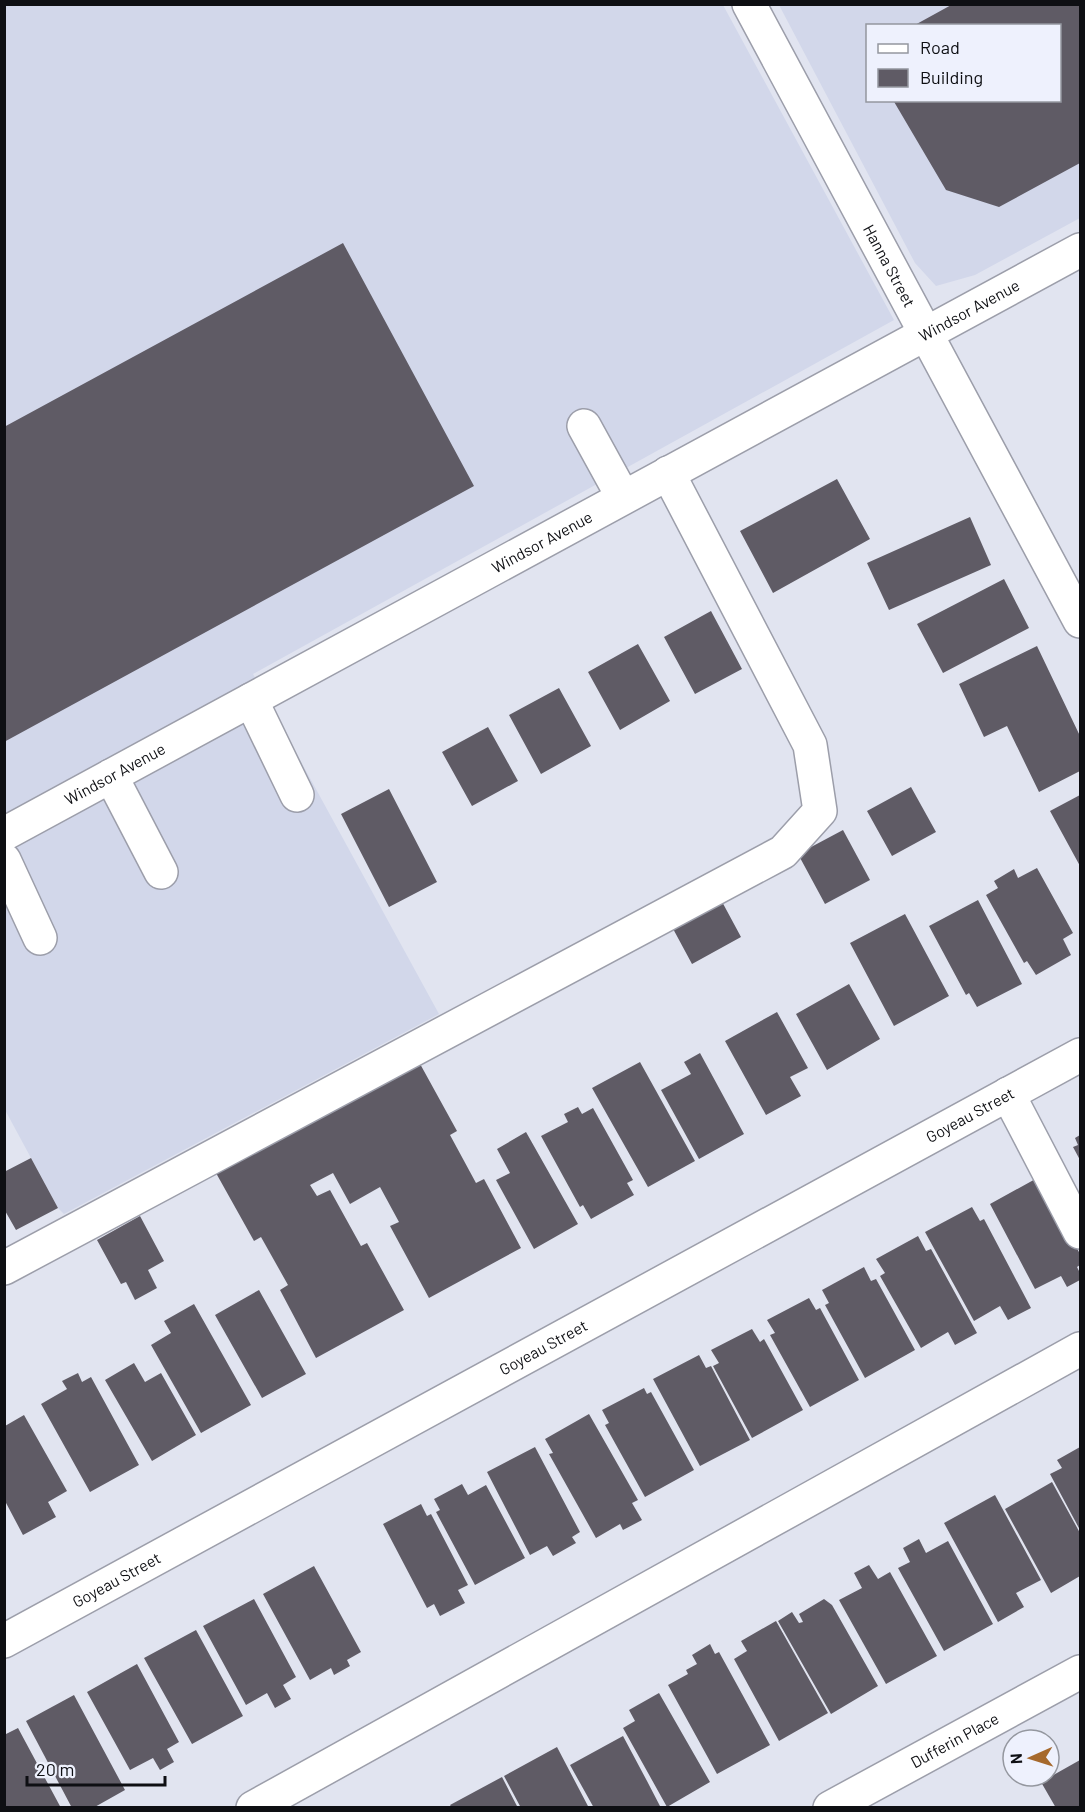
<svg xmlns="http://www.w3.org/2000/svg" width="1085" height="1812" viewBox="0 0 1085 1812" font-family="Barlow,sans-serif">
  <style>
    .built { fill: #d2d7ea; fill-rule: evenodd }
    .building { fill: #5f5b65 }
    .lines { fill: none; stroke-linecap: round; stroke-linejoin: round }
    .minor-casing { stroke: #9c9eaa; stroke-width: 36 }
    .minor { stroke: #fff; stroke-width: 33 }
    .labels { text-anchor: middle; stroke-width: 6; stroke-linejoin: round; paint-order: stroke }
    .street-label { font-size: 16px; fill: #0e0f13; stroke: #eef1fd }
  </style>
  <rect width="100%" height="100%" fill="#e1e4f0"/>
  <path class="built" d="M 4,5 L 723,5 L 894,320 L 253,674 L 439,1014 L 64,1214 L 58,1208 L 4,1108 Z
    M 779,5 L 1080,5 L 1080,218 L 975,275 L 936,286 L 915,263 ZM 868,26 L 1060,26 L 1060,100 L 868,100 Z"/>
  <path class="building" d="M 953,4 L 1080,4 L 1080,163 L 999,207 L 946,190 L 893,100 L 1060,100 L 1060,26 L 913,26 Z
    M 343,243 L 474,486 L 4,742 L 4,427 Z
    M 837,479 L 870,539 L 773,593 L 740,531 Z
    M 970,517 L 991,565 L 889,610 L 867,563 Z
    M 1004,579 L 1029,628 L 943,673 L 917,624 Z
    M 711,611 L 742,669 L 695,694 L 664,637 Z
    M 638,644 L 670,701 L 620,730 L 588,672 Z
    M 1037,646 L 1080,736 L 1080,771 L 1039,792 L 1007,726 L 984,737 L 959,684 Z
    M 559,688 L 591,746 L 541,774 L 509,715 Z
    M 488,727 L 518,781 L 472,806 L 442,752 Z
    M 911,787 L 936,832 L 892,856 L 867,811 Z
    M 389,789 L 437,882 L 389,907 L 341,814 Z
    M 1080,795 L 1080,866 L 1050,811 Z
    M 843,830 L 870,880 L 825,904 L 798,854 Z
    M 1037,868 L 1073,933 L 1063,939 L 1071,955 L 1036,975 L 1027,961 L 1024,963 L 986,895 L 998,888 L 994,881 L 1014,869 L 1018,878 Z
    M 720,898 L 741,937 L 692,964 L 671,925 Z
    M 978,900 L 1022,984 L 977,1007 L 969,993 L 966,995 L 929,926 Z
    M 905,914 L 949,996 L 894,1026 L 850,943 Z
    M 849,984 L 880,1039 L 827,1070 L 796,1014 Z
    M 777,1012 L 808,1068 L 790,1077 L 801,1096 L 766,1115 L 725,1041 Z
    M 700,1053 L 744,1134 L 699,1159 L 661,1090 L 691,1074 L 684,1062 Z
    M 419,1062 L 457,1131 L 450,1135 L 476,1183 L 484,1179 L 521,1248 L 429,1298 L 390,1226 L 399,1222 L 380,1187 L 350,1204 L 333,1173 L 310,1185 L 317,1196 L 330,1190 L 361,1246 L 367,1243 L 404,1310 L 316,1358 L 280,1290 L 288,1285 L 261,1237 L 254,1241 L 216,1173 Z
    M 640,1062 L 695,1161 L 648,1187 L 592,1088 Z
    M 578,1107 L 582,1114 L 593,1108 L 633,1180 L 627,1183 L 634,1195 L 591,1219 L 583,1205 L 580,1207 L 541,1136 L 568,1122 L 564,1114 Z
    M 526,1132 L 578,1224 L 534,1249 L 496,1180 L 510,1173 L 497,1149 Z
    M 1080,1135 L 1080,1160 L 1073,1147 L 1078,1145 L 1075,1138 Z
    M 31,1158 L 58,1208 L 16,1230 L 4,1209 L 4,1172 Z
    M 1039,1177 L 1080,1254 L 1080,1265 L 1077,1267 L 1080,1273 L 1080,1280 L 1067,1287 L 1061,1276 L 1035,1289 L 990,1204 Z
    M 972,1207 L 980,1221 L 984,1219 L 1031,1308 L 1008,1320 L 1000,1306 L 974,1321 L 925,1232 Z
    M 140,1216 L 164,1261 L 148,1270 L 157,1288 L 135,1300 L 126,1282 L 121,1284 L 97,1240 Z
    M 918,1236 L 926,1251 L 931,1249 L 977,1333 L 955,1345 L 948,1332 L 921,1348 L 880,1276 L 885,1273 L 876,1259 Z
    M 864,1267 L 871,1281 L 876,1279 L 915,1350 L 865,1378 L 825,1305 L 829,1303 L 822,1290 Z
    M 259,1290 L 306,1374 L 262,1398 L 215,1315 Z
    M 809,1298 L 816,1310 L 820,1308 L 859,1380 L 810,1407 L 770,1335 L 775,1333 L 767,1320 Z
    M 194,1304 L 251,1405 L 201,1433 L 151,1345 L 171,1333 L 164,1321 Z
    M 752,1329 L 760,1342 L 764,1339 L 803,1410 L 752,1438 L 713,1366 L 719,1363 L 711,1350 Z
    M 699,1355 L 706,1368 L 711,1366 L 750,1440 L 700,1466 L 653,1379 Z
    M 134,1363 L 145,1382 L 161,1373 L 196,1435 L 152,1461 L 105,1380 Z
    M 78,1373 L 82,1382 L 91,1377 L 139,1465 L 90,1492 L 41,1404 L 67,1389 L 62,1381 Z
    M 644,1388 L 647,1394 L 651,1392 L 694,1470 L 645,1497 L 605,1425 L 609,1423 L 602,1410 Z
    M 589,1414 L 638,1500 L 632,1503 L 642,1520 L 623,1530 L 620,1524 L 596,1538 L 549,1454 L 553,1453 L 545,1439 Z
    M 24,1415 L 67,1491 L 48,1502 L 56,1517 L 23,1535 L 5,1501 L 5,1426 Z
    M 535,1447 L 580,1532 L 572,1537 L 576,1543 L 553,1556 L 547,1546 L 530,1555 L 487,1472 Z
    M 1080,1447 L 1080,1530 L 1050,1474 L 1062,1468 L 1057,1460 Z
    M 1052,1482 L 1080,1533 L 1080,1576 L 1051,1593 L 1005,1509 Z
    M 462,1484 L 468,1495 L 486,1485 L 525,1558 L 475,1585 L 436,1512 L 440,1510 L 434,1499 Z
    M 995,1495 L 1041,1580 L 1016,1593 L 1024,1607 L 998,1622 L 944,1523 Z
    M 421,1504 L 427,1516 L 431,1514 L 468,1585 L 458,1590 L 465,1603 L 440,1616 L 434,1604 L 427,1608 L 383,1524 Z
    M 919,1539 L 926,1553 L 948,1541 L 993,1624 L 944,1651 L 898,1568 L 910,1562 L 903,1548 Z
    M 869,1565 L 878,1579 L 890,1572 L 937,1656 L 886,1684 L 839,1600 L 862,1588 L 854,1573 Z
    M 314,1566 L 361,1652 L 347,1660 L 350,1666 L 334,1675 L 331,1668 L 310,1680 L 263,1594 Z
    M 254,1599 L 296,1677 L 283,1685 L 291,1699 L 275,1708 L 267,1693 L 246,1705 L 203,1626 Z
    M 824,1599 L 832,1605 L 878,1686 L 831,1714 L 778,1621 L 792,1612 L 799,1623 L 803,1622 L 799,1614 Z
    M 776,1621 L 828,1713 L 779,1741 L 734,1659 L 747,1651 L 741,1641 Z
    M 196,1630 L 243,1716 L 192,1744 L 144,1658 Z
    M 710,1644 L 715,1654 L 719,1652 L 770,1745 L 717,1774 L 668,1685 L 688,1674 L 686,1670 L 697,1664 L 692,1655 Z
    M 137,1664 L 179,1742 L 167,1749 L 174,1762 L 160,1770 L 153,1758 L 130,1770 L 87,1692 Z
    M 659,1693 L 710,1782 L 667,1807 L 623,1728 L 635,1721 L 629,1710 Z
    M 74,1695 L 125,1790 L 93,1808 L 72,1808 L 26,1721 Z
    M 18,1728 L 61,1808 L 4,1808 L 4,1735 Z
    M 623,1736 L 647,1781 L 661,1808 L 594,1808 L 570,1765 Z
    M 557,1747 L 589,1808 L 521,1808 L 504,1776 Z
    M 1080,1760 L 1080,1808 L 1056,1808 L 1041,1782 Z
    M 502,1777 L 518,1808 L 452,1808 L 450,1805 Z"/>
  <g class="lines">
    <g class="minor-casing">
      <g id="minor">
        <path id="s1" d="M 749,4 L 1080,621"/>
        <path d="M 584,426 L 623,497"/>
        <path d="M 251,700 L 297,795"/>
        <path d="M 111,776 L 161,872"/>
        <path id="s2" d="M 4,834 L 1080,250"/>
        <path d="M 4,860 L 40,938"/>
        <path d="M 1008,1094 L 1080,1232"/>
        <path d="M 4,1268 L 783,852 L 820,811 L 810,745 L 668,473"/>
        <path id="s3" d="M 4,1641 L 1080,1055"/>
        <path d="M 253,1808 L 1080,1349"/>
        <path id="s4" d="M 830,1808 L 1080,1672"/>
      </g>
    </g>
    <use href="#minor" class="minor"/>
  </g>
  <g class="labels">
    <g class="street-label">
      <text dy="6" stroke="none"><textPath href="#s1" startOffset="297">Hanna Street</textPath></text>
      <text dy="6" stroke="none"><textPath href="#s2" startOffset="1098">Windsor Avenue</textPath></text>
      <text dy="6" stroke="none"><textPath href="#s2" startOffset="612">Windsor Avenue</textPath></text>
      <text dy="6" stroke="none"><textPath href="#s2" startOffset="126">Windsor Avenue</textPath></text>
      <text dy="6" stroke="none"><textPath href="#s3" startOffset="1100">Goyeau Street</textPath></text>
      <text dy="6" stroke="none"><textPath href="#s3" startOffset="614">Goyeau Street</textPath></text>
      <text dy="6" stroke="none"><textPath href="#s3" startOffset="128">Goyeau Street</textPath></text>
      <text dy="6" stroke="none"><textPath href="#s4" startOffset="142">Dufferin Place</textPath></text>
    </g>
  </g>
  <rect width="1085" height="1812" fill="none" stroke="#0e0f13" stroke-width="12"/>
  <rect x="866" y="24" width="195" height="78" fill="#eef1fd" stroke="#94979f" stroke-width="1.5"/>
  <rect x="878" y="44" width="30" height="9" fill="#ffffff" stroke="#94979f" stroke-width="1.5"/>
  <text x="920" y="54" font-size="18" fill="#0e0f13">Road</text>
  <rect x="878" y="69" width="30" height="18" fill="#5f5b65" stroke="#94979f" stroke-width="1.5"/>
  <text x="920" y="84" font-size="18" fill="#0e0f13">Building</text>
  <g transform="translate(1031 1758) rotate(267)"><circle r="28" fill="#eef1fd" stroke="#94979f" stroke-width="1.5"/>
  <path d="M0-4.5L10 22L0 15L-10 22Z" fill="#a6692c"/>
  <text y="-9" font-size="16" font-weight="bold" text-anchor="middle" fill="#0e0f13">N</text>
  </g>
  <path d="M27 1776v9h138v-9" fill="none" stroke="#0e0f13" stroke-width="3"/>
  <text x="36" y="1776" font-size="18" fill="#0e0f13" stroke="#eef1fd" stroke-width="4.5" paint-order="stroke">20 m</text>
</svg>
